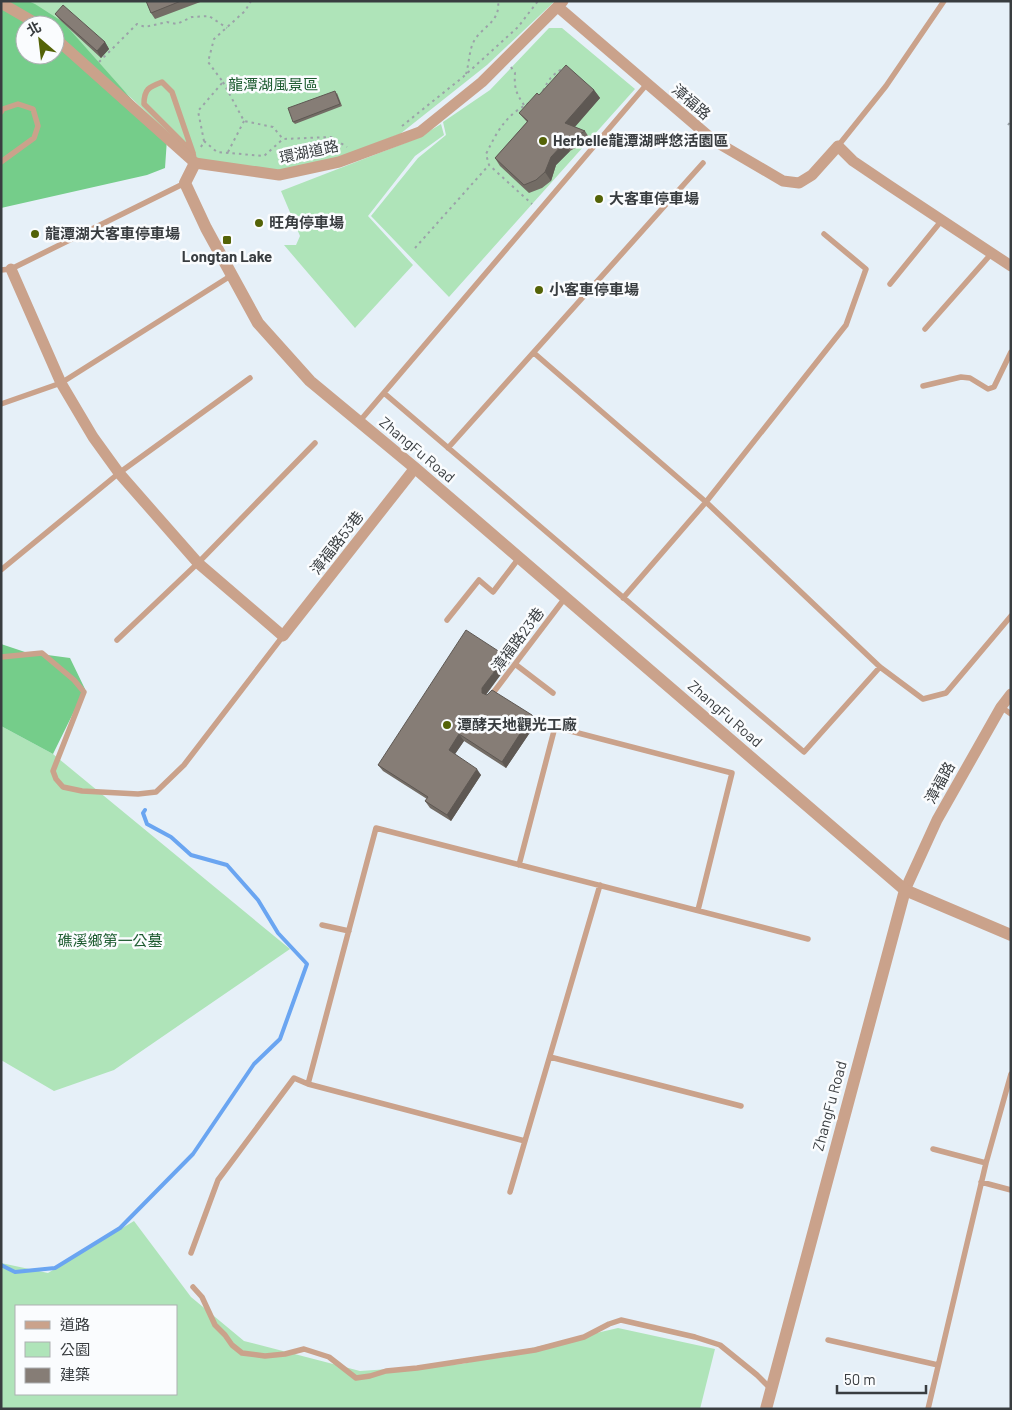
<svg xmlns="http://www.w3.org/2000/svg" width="1012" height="1410" viewBox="0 0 1012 1410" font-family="Barlow,'Noto Sans TC',sans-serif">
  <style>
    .green { fill: #afe4b9; fill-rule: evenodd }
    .forest { fill: #75cd8a; fill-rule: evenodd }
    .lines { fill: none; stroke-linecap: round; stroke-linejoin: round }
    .stream { stroke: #6aa5f1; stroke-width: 4 }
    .path { stroke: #9ba2a8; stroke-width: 2; stroke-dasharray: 2.5 4; stroke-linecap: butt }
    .service { stroke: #caa28b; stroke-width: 5.5 }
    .minor { stroke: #caa28b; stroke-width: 11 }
    .tertiary { stroke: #caa28b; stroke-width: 12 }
    .wall { fill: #736c65 }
    .shaded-wall { fill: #5e5853 }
    .building { fill: #867d76; stroke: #5e5853 }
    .poi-dot { fill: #546307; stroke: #fafcfe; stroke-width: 2 }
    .labels { text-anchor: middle; stroke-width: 5; stroke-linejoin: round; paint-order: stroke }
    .park-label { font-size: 15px; fill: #1d5b30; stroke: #fafcfe }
    .street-label { font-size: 15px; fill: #393d40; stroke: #fafcfe }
    .poi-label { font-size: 15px; font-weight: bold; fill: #393d40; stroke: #fafcfe; text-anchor: start }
  </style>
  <rect width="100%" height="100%" fill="#e6f0f8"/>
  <path class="green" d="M 8,1 L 555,1 L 487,65 L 400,134 L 339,157 L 277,171 L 195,159 L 55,25 Z
    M 549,28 L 562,28 L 635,89 L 449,297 L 371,216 L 418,158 L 446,135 L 443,122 L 490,90 Z
    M 441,124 L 444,135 L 415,156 L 368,216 L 413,265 L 355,328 L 284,245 L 296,245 L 300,236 L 281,191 L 418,138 Z
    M 1,726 L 53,754 L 290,949 L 114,1070 L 54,1091 L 1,1060 Z
    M 134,1221 L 191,1297 L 244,1341 L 360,1371 L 462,1364 L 618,1328 L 715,1349 L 700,1409 L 1,1409 L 1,1263 L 48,1273 ZM 16,1306 L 176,1306 L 176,1394 L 16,1394 Z"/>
  <path class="forest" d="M 1,1 L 28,1 L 35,4 L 63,22 L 167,139 L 165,168 L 147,175 L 1,208 ZM 25,25 L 55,25 L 55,55 L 25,55 Z
    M 1,644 L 25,652 L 70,658 L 85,689 L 53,754 L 1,726 Z"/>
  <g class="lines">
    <path class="stream" d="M 1,1265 L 15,1272 L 55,1268 L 120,1228 L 193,1154 L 254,1064 L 280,1039 L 307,964 L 278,933 L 258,900 L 227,865 L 191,855 L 171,837 L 147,824 L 143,813 L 145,810"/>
    <path class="path" d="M 99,62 L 137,24 L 145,27 L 167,22 L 177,24 L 192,17 L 209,16 L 227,28
      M 511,67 L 515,73 C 514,88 516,93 524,105
      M 466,74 C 469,64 469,52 473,43 C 480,27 501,23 498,1
      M 223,82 L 244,121 L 273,127 L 283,139 L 331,137 L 347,147
      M 543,91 C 549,79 551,76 562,69
      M 529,103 C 505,116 498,130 486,154 L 489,165 L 532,204
      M 1008,125 L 1011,121
      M 402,126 L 463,77 L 518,27 L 538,1
      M 204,141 L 217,152 L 264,156 L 283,139
      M 201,147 L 204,141 L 198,111 L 223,82 L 208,62 L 214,39 L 245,11 L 251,1
      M 228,152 L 244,121
      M 415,248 L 489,165"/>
    <path class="service" d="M 1,112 L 3,109 L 18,104 L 33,109 L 38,126 L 34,138 L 1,162
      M 838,146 L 886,86 L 944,1
      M 193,153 L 144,104 C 144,89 149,87 162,82 L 172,92 L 193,153 L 194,159
      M 1,270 L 11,269 L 185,183
      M 890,284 L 942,220
      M 925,329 L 992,253
      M 534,353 L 706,502 L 880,667 L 923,699 L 946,693 L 1011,616
      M 923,386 L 961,377 L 970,378 L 988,389 L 994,387 L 1011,352
      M 384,393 L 804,752 L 880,667
      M 1,404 L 61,383 L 232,275
      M 359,422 L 647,84
      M 448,448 L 703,163
      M 1,570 L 119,473 L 250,378
      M 623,598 L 706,502 L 846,325 L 866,269 L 824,234
      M 447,620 L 479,580 L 493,592 L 519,558
      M 117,640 L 198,563 L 315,443
      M 1,657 L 42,653 L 74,680 L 84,692 L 53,771 L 56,779 L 63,787 L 82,791 L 138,794 L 156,792 L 184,765 L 283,636
      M 515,664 L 553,693
      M 490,697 L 565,598
      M 1001,707 L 1011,714
      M 519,865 L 555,727 L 732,773 L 698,910
      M 322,925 L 349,931
      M 550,1057 L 741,1106
      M 525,1141 L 308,1084 L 376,828 L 808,939
      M 933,1149 L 986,1163
      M 981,1182 L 1011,1190
      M 510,1192 L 600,885
      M 191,1253 L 218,1180 L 294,1078 L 308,1084
      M 193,1287 L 202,1297 L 215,1325 L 225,1335 L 232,1345 L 242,1353 L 265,1356 L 285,1354 L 304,1349 L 329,1357 L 356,1378 L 370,1376 L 386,1371 L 417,1368 L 535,1350 L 584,1337 L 609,1324 L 621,1320 L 695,1337 L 720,1345 L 757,1375 L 770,1388
      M 828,1340 L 938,1365
      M 928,1409 L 986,1163 L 1011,1074"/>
    <path class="minor" d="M 1,3 L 39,25
      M 558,7 L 713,140 L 783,181 L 799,183 L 812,175 L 838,146 L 853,161 L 890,186 L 1011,266
      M 55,38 L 195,163 L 279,175 L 339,162 L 420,132 L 482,82 L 563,1
      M 11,269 L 61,383 L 93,437 L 119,473 L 198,563 L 283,636 L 415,468
      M 905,890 L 937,820 L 1001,707 L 1011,694"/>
    <path class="tertiary" d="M 195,163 L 185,183 L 206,228 L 258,323 L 310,381 L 415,468 L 905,890 L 1011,935
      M 766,1409 L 905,890"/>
  </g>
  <path class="wall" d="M 146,1 L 203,1 L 155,19 L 151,13 Z
    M 55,14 L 105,42 L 109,49 L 101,58 L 60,20 Z
    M 594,90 L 600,98 L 575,127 L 585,131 L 590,139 L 570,151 L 556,165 L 551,181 L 542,188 L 529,193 L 500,166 L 495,158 L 527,122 L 519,113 Z
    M 337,93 L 342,106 L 295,124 L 293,122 Z
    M 510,662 L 486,695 L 532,715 L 537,722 L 506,768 L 464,741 L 455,754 L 481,775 L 451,821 L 430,808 L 425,801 L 427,799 L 383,771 L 378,765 Z"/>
  <path class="shaded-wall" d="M 105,42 L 109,49 L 101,58 L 97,51 Z
    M 594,90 L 600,98 L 571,131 L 565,123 Z
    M 564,143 L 570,151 L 556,165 L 551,181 L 545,172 L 551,157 Z
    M 506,656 L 510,662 L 486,694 L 486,699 L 482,693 L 482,688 Z
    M 532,715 L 537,722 L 506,768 L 502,762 Z
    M 459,734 L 464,741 L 453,757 L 449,750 Z
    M 477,769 L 481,775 L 451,821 L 447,815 Z"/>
  <path class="building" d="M 146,1 L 181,1 L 151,13 Z
    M 63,5 L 105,42 L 97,51 L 55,14 Z
    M 566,65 L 594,90 L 565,123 L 585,131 L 564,143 L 551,157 L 545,172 L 536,180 L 524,185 L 495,158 L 528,121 L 519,113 L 537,93 L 539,95 Z
    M 335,91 L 340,104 L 293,122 L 288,108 Z
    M 466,630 L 506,656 L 482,688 L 482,693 L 487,695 L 492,690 L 532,715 L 502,762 L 459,734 L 449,750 L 477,769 L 447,815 L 425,801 L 428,797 L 378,765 Z"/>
  <g class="poi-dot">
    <circle cx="543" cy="141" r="5"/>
    <circle cx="599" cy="199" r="5"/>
    <circle cx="259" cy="223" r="5"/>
    <circle cx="35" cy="234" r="5"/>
    <rect x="222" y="235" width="10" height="10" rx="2.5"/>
    <circle cx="539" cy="290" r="5"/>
    <circle cx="447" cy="725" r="5"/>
  </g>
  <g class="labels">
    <g class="park-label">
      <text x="273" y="90">龍潭湖風景區</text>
      <text x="110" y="946">礁溪鄉第一公墓</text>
    </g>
    <g class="street-label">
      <text transform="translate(691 102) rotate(41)" y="5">漳福路</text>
      <text transform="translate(309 152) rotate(-12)" y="5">環湖道路</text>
      <text transform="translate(417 450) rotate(40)" y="5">ZhangFu Road</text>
      <text transform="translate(337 543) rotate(-52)" y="5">漳福路53巷</text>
      <text transform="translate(518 640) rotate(-53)" y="5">漳福路23巷</text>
      <text transform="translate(725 714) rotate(41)" y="5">ZhangFu Road</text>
      <text transform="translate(940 783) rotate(-61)" y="5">漳福路</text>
      <text transform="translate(830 1106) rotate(-75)" y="5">ZhangFu Road</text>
    </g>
    <g class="poi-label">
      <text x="553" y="146">Herbelle龍潭湖畔悠活園區</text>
      <text x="609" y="204">大客車停車場</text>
      <text x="269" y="228">旺角停車場</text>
      <text x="45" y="239">龍潭湖大客車停車場</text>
      <text x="227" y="262" text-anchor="middle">Longtan Lake</text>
      <text x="549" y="295">小客車停車場</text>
      <text x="457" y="730">潭酵天地觀光工廠</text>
    </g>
  </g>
  <rect width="1012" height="1410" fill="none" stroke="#393d40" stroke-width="5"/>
  <rect x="15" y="1305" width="162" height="90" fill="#fafcfe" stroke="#adb0b2"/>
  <rect x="25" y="1321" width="25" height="8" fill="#caa28b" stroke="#adb0b2"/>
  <text x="60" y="1330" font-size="15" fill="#393d40">道路</text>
  <rect x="25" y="1342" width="25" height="15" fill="#afe4b9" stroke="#adb0b2"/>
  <text x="60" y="1355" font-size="15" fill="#393d40">公園</text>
  <rect x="25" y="1368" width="25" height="15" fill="#867d76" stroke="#adb0b2"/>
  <text x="60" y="1380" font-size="15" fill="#393d40">建築</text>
  <g transform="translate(40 40) rotate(332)"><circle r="24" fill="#fafcfe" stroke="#adb0b2"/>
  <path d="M0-4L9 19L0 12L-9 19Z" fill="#546307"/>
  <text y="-8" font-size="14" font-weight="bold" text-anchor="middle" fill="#393d40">北</text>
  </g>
  <path d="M837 1385v8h89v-8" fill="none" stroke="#393d40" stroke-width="2.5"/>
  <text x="844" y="1385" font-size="15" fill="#393d40" stroke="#fafcfe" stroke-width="4" paint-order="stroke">50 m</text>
</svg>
